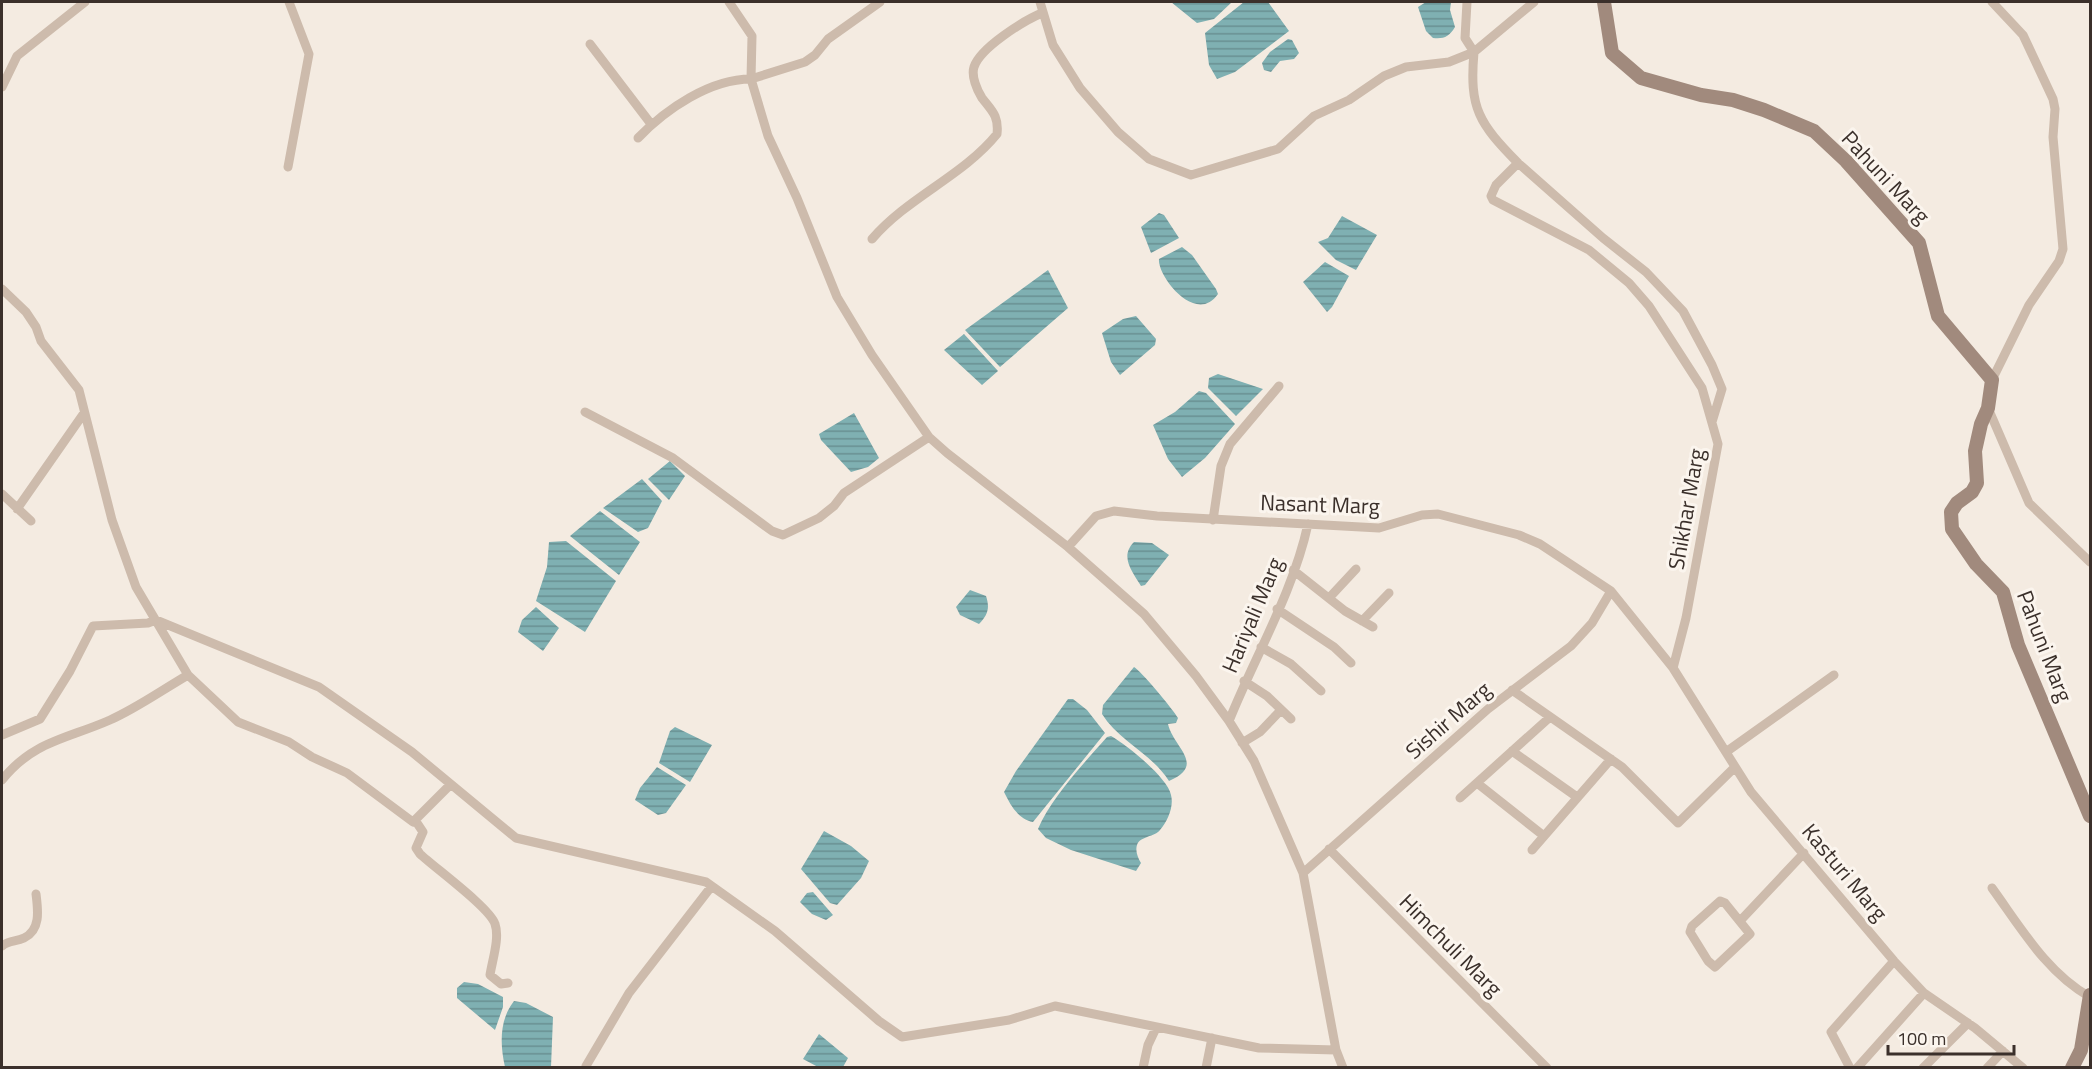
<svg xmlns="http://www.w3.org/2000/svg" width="2092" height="1069" viewBox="0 0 2092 1069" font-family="'Titillium Web',sans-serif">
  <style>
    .water { fill: url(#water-rules) }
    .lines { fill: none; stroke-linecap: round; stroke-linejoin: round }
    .street { stroke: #cdbbac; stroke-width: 9 }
    .secondary { stroke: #a18a7d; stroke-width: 14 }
    .labels { text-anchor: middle; stroke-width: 6; stroke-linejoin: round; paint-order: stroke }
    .street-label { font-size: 22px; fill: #3b302b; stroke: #fbf5ee }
  </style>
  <defs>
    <pattern id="water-rules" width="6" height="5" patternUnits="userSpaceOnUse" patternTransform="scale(1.5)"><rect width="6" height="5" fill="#7fb0b2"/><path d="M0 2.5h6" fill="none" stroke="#699091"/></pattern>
  </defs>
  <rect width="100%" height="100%" fill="#f4ebe1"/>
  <path class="water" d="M 1171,2 L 1232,2 L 1214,19 L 1197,23 Z
    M 1244,2 L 1268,2 L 1289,31 L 1235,72 L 1217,79 L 1209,65 L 1205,33 Z
    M 1426,2 L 1451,2 L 1450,10 L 1455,27 C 1449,37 1444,39 1433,38 L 1426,31 L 1418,7 Z
    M 1288,39 L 1292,40 L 1299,53 L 1294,59 L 1280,61 L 1271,72 L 1264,70 L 1262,63 L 1270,52 Z
    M 1159,213 L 1164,215 L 1179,238 L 1151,253 L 1141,227 Z
    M 1342,216 L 1377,235 L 1356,270 L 1336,260 L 1318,242 L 1328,238 Z
    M 1182,247 L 1192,255 L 1216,289 L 1218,294 C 1196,326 1157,276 1159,259 Z
    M 1325,262 L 1349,276 L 1332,307 L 1327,312 L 1303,282 Z
    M 1048,270 L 1068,308 L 1000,367 L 965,330 Z
    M 1136,316 L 1156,339 L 1155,345 L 1120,375 L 1111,362 L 1102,333 L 1123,319 Z
    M 964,334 L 998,371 L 982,385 L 944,350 Z
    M 1218,374 L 1263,389 L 1236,416 L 1208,388 L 1209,378 Z
    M 1199,391 L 1206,393 L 1235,424 L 1205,458 L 1182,477 L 1168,459 L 1153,425 L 1175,412 Z
    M 854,413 L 879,458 L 868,467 L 851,472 L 821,440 L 819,434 Z
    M 670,461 L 685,476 L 669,500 L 648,479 Z
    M 642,479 L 662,501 L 648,528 L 638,532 L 603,508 Z
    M 600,511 L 640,542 L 619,575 L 570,536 Z
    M 566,541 L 616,581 L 585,632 L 536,601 L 547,567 L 549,542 Z
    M 1134,542 L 1152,543 L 1169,555 L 1145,585 L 1141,586 C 1133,572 1119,557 1134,542 Z
    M 970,590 L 986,596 C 990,608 988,615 979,624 L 960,615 L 956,607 Z
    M 536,607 L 559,628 L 543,651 L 518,632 L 522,620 Z
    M 1134,667 C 1140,670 1173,709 1178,718 L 1176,723 L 1168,724 C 1173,747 1207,765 1169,781 C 1152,754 1119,741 1102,714 L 1103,705 Z
    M 1068,699 L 1073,699 L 1087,710 L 1105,733 L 1033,822 C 1018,819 1011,806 1004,792 L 1016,771 Z
    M 675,727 L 712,745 L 690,782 L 659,763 L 670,731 Z
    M 1111,736 C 1127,745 1168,778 1171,795 C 1174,806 1168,821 1160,830 C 1155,837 1140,836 1137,845 C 1135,851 1138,858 1141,863 L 1136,871 L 1071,850 L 1046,838 L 1038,829 C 1051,798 1085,762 1107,737 Z
    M 657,767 L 686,785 L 666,813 L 658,815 L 635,800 L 640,788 Z
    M 824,831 L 851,846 L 869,861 L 861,878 L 837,905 L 830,903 L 801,869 Z
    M 813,892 L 833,915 L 826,920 L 812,914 L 800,902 L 807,893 Z
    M 464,982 L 478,984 L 503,997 L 503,1007 L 495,1030 L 457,998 L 457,988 Z
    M 514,1001 L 526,1003 L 553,1017 L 551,1067 L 505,1067 C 500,1045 499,1020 514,1001 Z
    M 819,1034 L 848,1058 L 843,1067 L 818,1067 L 803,1059 Z"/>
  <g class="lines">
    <path class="street" d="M 880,2 L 828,39 L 815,55 L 805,62 L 751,79 L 768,136 L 797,198 L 837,297 L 872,355 L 929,437 L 947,453 L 1068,547 L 1144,614 L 1196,676 L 1229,721 L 1254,761 L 1303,873 L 1336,1050 L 1343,1068
      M 1040,2 L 1053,45 L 1080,88 L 1118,132 L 1149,159 L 1191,175 L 1278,149 L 1314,116 L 1349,100 L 1384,76 L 1406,67 L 1449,62 L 1474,52 L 1534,2
      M 1467,2 L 1465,38 L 1474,52
      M 590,44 L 651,124
      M 1474,52 C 1469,109 1479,123 1518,163 L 1496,185 L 1491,196 L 1493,200 L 1589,250 L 1629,283 L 1649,306 L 1702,388 L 1718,444 L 1686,618 L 1673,668
      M 2,87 L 17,56 L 85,2
      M 638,138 C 666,109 710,79 751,79 L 752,36 L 729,2
      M 1518,163 L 1603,238 L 1646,272 L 1683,311 L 1712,365 L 1722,389 L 1712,422
      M 288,167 L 309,54 L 289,2
      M 872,239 C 908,197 963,176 997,134 C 999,116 992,111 982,98 C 977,90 971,76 974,67 C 980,48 1023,21 1042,13
      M 2,289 L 26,312 L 36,327 L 41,341 L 79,390 L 112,520 L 136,587 L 188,675 L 238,722 L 289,742 L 312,757 L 347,773 L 413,822 L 450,785
      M 1992,380 L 2029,305 L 2059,261 L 2063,249 L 2053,137 L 2055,109 L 2053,99 L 2023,35 L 1992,2
      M 1988,408 L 2029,503 L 2090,562
      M 585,412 L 673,458 L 772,531 L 783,535 L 819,518 L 834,506 L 844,493 L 929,437
      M 2,494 L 31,521
      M 17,509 L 84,413
      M 1213,520 L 1221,466 L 1230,444 L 1279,386
      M 1068,547 L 1096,516 L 1114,511 L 1157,516 L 1379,528 L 1422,515 L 1438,514 L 1519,535 L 1540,544 L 1611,591 L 1673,668 L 1751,792 L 1894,961 L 1924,993 L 1975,1028 L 2023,1068
      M 1293,570 L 1345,611 L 1373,627
      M 1329,598 L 1356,569
      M 1277,609 L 1334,647 L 1351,663
      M 1362,621 L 1389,593
      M 1261,647 L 1291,664 L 1321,691
      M 1244,681 L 1267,696 L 1291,719
      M 1512,690 L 1622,767 L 1678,823 L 1734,768
      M 1229,721 C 1255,656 1293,593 1308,524
      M 2,735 L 40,719 L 70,671 L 93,626 L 148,623 L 156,620 L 319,687 L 412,752 L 516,838 L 706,882 L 775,931 L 879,1021 L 902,1037 L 1009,1020 L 1055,1006 L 1259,1048 L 1336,1050
      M 1242,743 L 1260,732 L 1281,710
      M 1512,751 L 1577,797
      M 1726,752 L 1834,675
      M 2,780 C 33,741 67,739 110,720 C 137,708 162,690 188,675
      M 1477,783 L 1544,836
      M 1460,798 L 1549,718
      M 415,820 L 423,832 L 416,848 L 420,854 C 435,868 490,908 495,924 C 500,938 492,961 490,975 L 501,984 L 508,983
      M 1329,849 L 1547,1068
      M 1532,850 L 1611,759
      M 1303,873 L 1488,709 L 1571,646 L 1592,623 L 1611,591
      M 1992,888 C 2021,928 2047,973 2090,997
      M 1720,901 L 1725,903 L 1750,934 L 1715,967 L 1708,961 L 1690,932 L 1692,926 Z
      M 1740,921 L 1804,853
      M 2,946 C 9,940 16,942 24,938 C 41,930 38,910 36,894
      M 586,1066 L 629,993 L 711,887
      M 1143,1068 L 1148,1045 L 1156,1028
      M 1206,1068 L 1212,1038
      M 1850,1068 L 1831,1032 L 1894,961
      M 1857,1068 L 1924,993
      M 1923,1068 L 1968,1023
      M 1987,1068 L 2003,1051"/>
    <path class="secondary" d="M 1604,2 L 1612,53 L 1641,78 L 1701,95 L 1733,100 L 1764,110 L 1814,131 L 1846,161 L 1919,243 L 1938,316 L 1992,380 L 1988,408 L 1981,424 L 1975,451 L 1977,483 L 1972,492 L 1957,503 L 1951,512 L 1952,529 L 1976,564 L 2003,592 L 2018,645 L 2090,816
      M 2072,1068 L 2081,1050 L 2090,995"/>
  </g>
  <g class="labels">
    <g class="street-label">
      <text transform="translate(1886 177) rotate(47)" y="8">Pahuni Marg</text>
      <text transform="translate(1320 504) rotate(2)" y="8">Nasant Marg</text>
      <text transform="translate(1686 509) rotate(-80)" y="8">Shikhar Marg</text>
      <text transform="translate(1252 615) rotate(-67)" y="8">Hariyali Marg</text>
      <text transform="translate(2045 646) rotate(69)" y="8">Pahuni Marg</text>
      <text transform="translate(1448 720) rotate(-41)" y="8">Sishir Marg</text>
      <text transform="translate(1845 872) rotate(50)" y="8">Kasturi Marg</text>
      <text transform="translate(1451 945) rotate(45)" y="8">Himchuli Marg</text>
    </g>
  </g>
  <rect width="2092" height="1069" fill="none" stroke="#3b302b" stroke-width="6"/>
  <path d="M1888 1045v9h126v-9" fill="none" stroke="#3b302b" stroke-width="3"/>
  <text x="1897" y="1045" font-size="18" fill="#3b302b" stroke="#fbf5ee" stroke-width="4.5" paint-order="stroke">100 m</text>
</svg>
